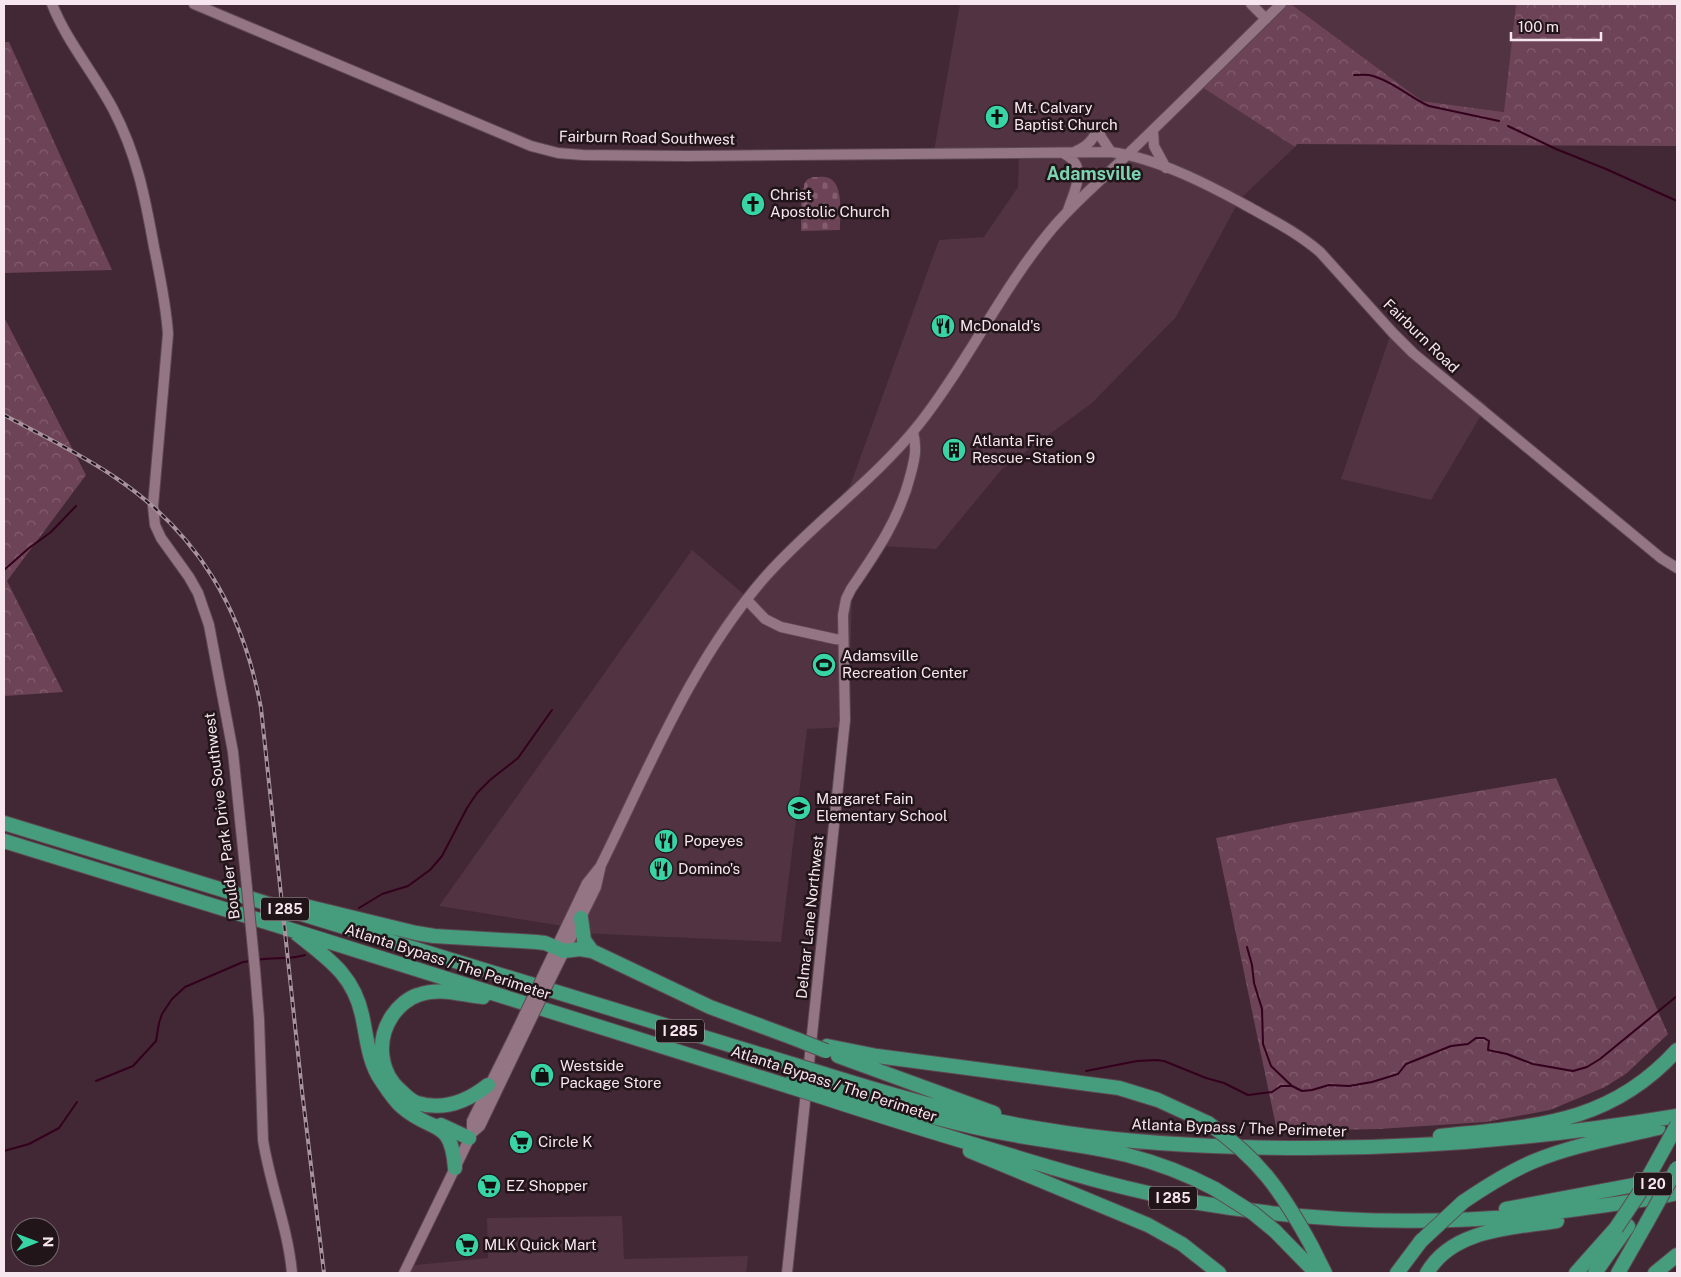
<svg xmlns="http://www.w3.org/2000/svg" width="1681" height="1277" viewBox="0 0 1681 1277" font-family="'Public Sans',sans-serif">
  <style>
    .built { fill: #523342 }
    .forest { fill: url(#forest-crowns) }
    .cemetery { fill: url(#cemetery-stones) }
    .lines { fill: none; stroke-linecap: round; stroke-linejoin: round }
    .stream { stroke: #33001d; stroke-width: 2 }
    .secondary-casing { stroke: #5d4852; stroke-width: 12 }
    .highway-casing { stroke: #5d4852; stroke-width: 16 }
    .secondary { stroke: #947583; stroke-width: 10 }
    .highway { stroke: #459d7e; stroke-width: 14 }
    .rail-casing { stroke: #a8929c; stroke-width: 4 }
    .rail { stroke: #21151a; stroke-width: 2; stroke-dasharray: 5.5; stroke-linecap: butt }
    .secondary-bridge-casing { stroke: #5d4852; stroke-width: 12; stroke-linecap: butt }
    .highway-bridge-casing { stroke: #5d4852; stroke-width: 16; stroke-linecap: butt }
    .secondary-bridge { stroke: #947583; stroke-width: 10 }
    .highway-bridge { stroke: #459d7e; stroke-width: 14 }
    .labels { text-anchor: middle; stroke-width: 5; stroke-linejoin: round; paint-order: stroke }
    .shield { fill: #21151a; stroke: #b8a7ae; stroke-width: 1 }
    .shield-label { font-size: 14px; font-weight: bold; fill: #f8e6ee }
    .poi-label { font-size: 15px; fill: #f8e6ee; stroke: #21151a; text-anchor: start }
    .street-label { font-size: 15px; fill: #f8e6ee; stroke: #21151a }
    .quarter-label { font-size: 18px; font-weight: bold; fill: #7bd5b3; stroke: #21151a }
  </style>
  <defs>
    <pattern id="forest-crowns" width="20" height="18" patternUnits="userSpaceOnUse" patternTransform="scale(1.25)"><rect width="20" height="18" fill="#6d4357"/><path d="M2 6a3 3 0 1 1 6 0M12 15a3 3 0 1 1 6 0" fill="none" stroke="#835e6f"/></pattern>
    <pattern id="cemetery-stones" width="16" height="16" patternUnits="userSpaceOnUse" patternTransform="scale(1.25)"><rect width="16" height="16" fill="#6d4357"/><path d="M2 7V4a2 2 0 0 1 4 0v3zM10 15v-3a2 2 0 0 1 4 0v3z" fill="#835e6f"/></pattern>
  </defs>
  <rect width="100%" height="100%" fill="#422834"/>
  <path class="built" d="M 960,4 L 1278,4 L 1194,82 L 1295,147 L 1240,199 L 1176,317 L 1092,403 L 1002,469 L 936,549 L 881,546 L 852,594 L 848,727 L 807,729 L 781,942 L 580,933 L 563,926 L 439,906 L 692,550 L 747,597 L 850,486 L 939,240 L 984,237 L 1018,187 L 1019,155 L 934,151 Z
    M 1291,4 L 1516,4 L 1505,112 L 1422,101 Z
    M 1391,333 L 1487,405 L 1431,500 L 1341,479 Z
    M 622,1216 L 624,1259 L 748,1256 L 746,1273 L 402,1273 L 406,1266 L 488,1258 L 487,1218 Z"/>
  <path class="forest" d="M 1278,4 L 1291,4 L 1422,101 L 1504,112 L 1516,4 L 1677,4 L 1677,146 L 1297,144 L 1295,147 L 1194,82 Z
    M 4,42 L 9,42 L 112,270 L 4,273 Z
    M 4,317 L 86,475 L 7,581 L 63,692 L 4,696 Z
    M 1556,778 L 1668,1034 L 1627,1073 L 1605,1087 L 1550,1110 L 1486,1122 L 1378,1129 L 1277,1131 L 1216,838 L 1290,823 Z"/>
  <path class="cemetery" d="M 813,177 C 818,177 824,176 829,178 C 844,184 840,216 840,230 L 801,231 L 801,190 L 804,188 C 804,181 807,179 813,177 Z"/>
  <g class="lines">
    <path class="stream" d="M 1354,75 C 1360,75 1367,74 1373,76 C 1392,81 1411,98 1429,106 L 1499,121
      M 1508,126 L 1556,149 L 1606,169 L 1677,201
      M 4,570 L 29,548 L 51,532 L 76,506
      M 359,908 L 382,894 L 408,886 L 430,870 L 442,856 L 467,808 L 477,793 L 490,780 L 518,758 L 552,710
      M 1247,947 L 1252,965 L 1254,983 L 1262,1009 L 1263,1044 L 1271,1066 L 1292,1086 L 1302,1091 L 1312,1090 L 1329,1085 L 1349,1086 L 1372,1082 L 1398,1074 L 1406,1064 L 1451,1046 L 1468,1044 L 1476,1038 L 1484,1038 L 1489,1041 L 1488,1050 L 1507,1054 L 1533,1064 L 1573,1071 L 1587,1067 L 1600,1059 L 1677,996
      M 258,960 C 274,957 290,960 305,955
      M 1086,1071 L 1137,1061 L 1156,1060 L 1164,1061 L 1206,1078 L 1224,1083 L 1248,1095 L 1272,1092 L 1281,1086 L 1291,1086
      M 96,1081 L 133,1066 L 156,1041 L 159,1023 L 162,1014 L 172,999 L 185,987 L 243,962 L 251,961
      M 4,1151 L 29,1144 L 59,1128 L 77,1102"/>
    <g class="secondary-casing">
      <path id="secondary" d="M 52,4 C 67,42 94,73 113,109 C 137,155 145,197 154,247 C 160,276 166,304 168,334 L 153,506 L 155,525 L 161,538 L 189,577 L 198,593 L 209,625 L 233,752 L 246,878
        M 194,4 L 531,146 L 558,153 L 583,155 L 687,156 L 1111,152 C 1157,158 1209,185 1249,207 C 1274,221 1298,233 1320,252 L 1393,333 L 1413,353 L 1661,558 L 1677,568
        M 1251,4 L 1266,19
        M 1098,127 L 1101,137 L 1111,152
        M 1153,130 L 1154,146 L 1166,168
        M 1076,151 C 1088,146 1094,139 1098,127
        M 1063,153 C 1089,166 1075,189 1068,210
        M 747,600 L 765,619 L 781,627 L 835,639 L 843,640
        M 546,969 L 587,883 L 599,868
        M 255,970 L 259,1019 L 263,1140 C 270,1185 288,1228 292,1273
        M 554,972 L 596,887 L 601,865 C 650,766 692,660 766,576 C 814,522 875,480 920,423 C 968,362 1001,290 1051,230 C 1075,201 1104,178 1130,152 C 1181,103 1231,53 1281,4
        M 472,1133 L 472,1121 L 518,1028
        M 404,1273 L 472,1133 L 480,1126 L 526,1030
        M 787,1273 L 845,720 L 843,615 L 846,599 L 851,589 C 877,551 900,518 911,473 C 915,458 917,447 913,432"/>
    </g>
    <g class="highway-casing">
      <path id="highway" d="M 4,823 L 795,1065
        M 4,841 C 267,921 528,1005 791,1087
        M 301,905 L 416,933 L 434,936 L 536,942 L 545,943 L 564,951 L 580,949 L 592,951 L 710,1007 L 796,1039
        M 581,918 L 584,940 L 592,951
        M 297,934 C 327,958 353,974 362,1015 C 367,1037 368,1061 381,1080 C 387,1089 394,1100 402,1107 C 433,1134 451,1117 455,1168
        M 483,997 C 461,995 440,987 418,995 C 408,998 398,1007 392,1016 C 376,1040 379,1073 402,1092 C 406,1096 412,1101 417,1103 C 444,1111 468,1101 488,1085
        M 827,1046 L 877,1056 L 1119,1088 L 1158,1100 L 1208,1123
        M 838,1056 L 994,1113
        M 824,1074 C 898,1097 971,1118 1047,1130 C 1111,1141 1176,1145 1241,1147 C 1388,1152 1533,1140 1677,1116
        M 823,1084 C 879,1102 935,1119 992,1131 C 1037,1140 1082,1144 1127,1155 C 1158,1163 1187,1174 1215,1189
        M 822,1097 C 883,1117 945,1136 1006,1154 C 1068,1173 1130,1191 1193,1202 C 1321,1224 1450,1227 1578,1209 C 1611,1204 1645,1201 1677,1193
        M 441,1125 L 469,1138
        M 1440,1136 C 1534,1126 1609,1125 1677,1050
        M 970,1151 L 1148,1225 L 1182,1244 L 1219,1273
        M 1463,1202 C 1485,1187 1507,1173 1532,1162 C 1572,1145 1616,1138 1658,1128
        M 1506,1209 L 1677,1177
        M 1275,1231 L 1316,1273
        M 1311,1245 L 1325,1273
        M 1397,1273 L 1421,1241
        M 1427,1273 C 1452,1229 1512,1228 1557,1221
        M 1576,1273 L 1616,1228
        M 1595,1273 L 1628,1226
        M 1618,1273 L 1647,1222
        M 1655,1273 L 1677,1255"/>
    </g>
    <use href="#secondary" class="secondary"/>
    <use href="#highway" class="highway"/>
    <g class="rail-casing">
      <path id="rail" d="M 4,415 C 41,435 81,454 116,478 C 199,534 243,611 261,708 L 302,1091 L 324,1273"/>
    </g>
    <use href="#rail" class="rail"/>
    <g class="secondary-bridge-casing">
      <path id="secondary-bridge" d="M 246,878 L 255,970
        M 518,1028 L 546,969
        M 526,1030 L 554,972"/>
    </g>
    <g class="highway-bridge-casing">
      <path id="highway-bridge" d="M 796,1039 L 826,1051
        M 795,1065 L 824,1074
        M 793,1075 L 823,1084
        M 791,1087 L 822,1097
        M 1208,1123 C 1259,1159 1281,1190 1311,1245
        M 1215,1189 L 1253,1213 L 1275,1231
        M 1647,1222 L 1677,1168
        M 1616,1228 L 1640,1192 L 1677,1125
        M 1421,1241 L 1463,1202"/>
    </g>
    <use href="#secondary-bridge" class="secondary-bridge"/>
    <use href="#highway-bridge" class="highway-bridge"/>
  </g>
  <defs>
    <g id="church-disc" transform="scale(1.25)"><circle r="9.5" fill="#39d4a5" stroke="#21151a"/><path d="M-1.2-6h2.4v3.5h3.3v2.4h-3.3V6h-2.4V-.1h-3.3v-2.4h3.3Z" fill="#111"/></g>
    <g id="restaurant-disc" transform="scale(1.25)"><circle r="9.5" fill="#39d4a5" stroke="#21151a"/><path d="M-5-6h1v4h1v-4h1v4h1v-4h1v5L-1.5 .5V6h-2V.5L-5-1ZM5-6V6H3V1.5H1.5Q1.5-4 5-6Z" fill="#111"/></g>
    <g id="building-disc" transform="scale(1.25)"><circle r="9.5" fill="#39d4a5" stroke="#21151a"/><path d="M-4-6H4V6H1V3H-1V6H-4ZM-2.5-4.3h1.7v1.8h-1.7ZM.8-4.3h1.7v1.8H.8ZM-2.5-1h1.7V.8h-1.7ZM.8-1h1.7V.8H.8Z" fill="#111"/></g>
    <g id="stadium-disc" transform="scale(1.25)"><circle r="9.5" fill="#39d4a5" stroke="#21151a"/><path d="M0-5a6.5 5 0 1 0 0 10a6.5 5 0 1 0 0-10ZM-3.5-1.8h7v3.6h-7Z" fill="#111"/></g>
    <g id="school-disc" transform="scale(1.25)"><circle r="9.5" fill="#39d4a5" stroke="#21151a"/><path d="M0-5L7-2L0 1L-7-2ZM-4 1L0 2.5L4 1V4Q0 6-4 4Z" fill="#111"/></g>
    <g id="shop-disc" transform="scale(1.25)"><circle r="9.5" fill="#39d4a5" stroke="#21151a"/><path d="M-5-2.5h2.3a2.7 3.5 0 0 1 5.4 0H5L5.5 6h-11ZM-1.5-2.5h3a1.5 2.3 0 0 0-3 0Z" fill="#111"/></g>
    <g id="supermarket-disc" transform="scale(1.25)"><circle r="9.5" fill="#39d4a5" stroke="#21151a"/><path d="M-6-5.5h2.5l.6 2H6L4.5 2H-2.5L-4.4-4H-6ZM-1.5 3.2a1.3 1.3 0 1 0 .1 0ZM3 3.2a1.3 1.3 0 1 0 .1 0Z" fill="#111"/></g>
  </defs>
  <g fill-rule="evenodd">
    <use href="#church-disc" x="997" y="117"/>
    <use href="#church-disc" x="753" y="204"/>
    <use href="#restaurant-disc" x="943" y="326"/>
    <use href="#building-disc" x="954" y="450"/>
    <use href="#stadium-disc" x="824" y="665"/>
    <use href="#school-disc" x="799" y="808"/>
    <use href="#restaurant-disc" x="666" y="841"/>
    <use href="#restaurant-disc" x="661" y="869"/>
    <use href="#shop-disc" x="542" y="1075"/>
    <use href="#supermarket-disc" x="521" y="1142"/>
    <use href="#supermarket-disc" x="489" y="1186"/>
    <use href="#supermarket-disc" x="467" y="1245"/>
  </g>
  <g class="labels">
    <g class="shield">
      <rect x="261" y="897.5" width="48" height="23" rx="4"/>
      <rect x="656" y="1019.5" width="48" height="23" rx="4"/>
      <rect x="1634" y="1172.5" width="38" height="23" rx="4"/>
      <rect x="1149" y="1186.5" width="48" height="23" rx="4"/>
    </g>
    <g class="shield-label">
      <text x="285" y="914">I 285</text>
      <text x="680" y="1036">I 285</text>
      <text x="1653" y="1189">I 20</text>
      <text x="1173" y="1203">I 285</text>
    </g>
    <g class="poi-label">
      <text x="1014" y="113">Mt. Calvary<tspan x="1014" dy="17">Baptist Church</tspan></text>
      <text x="770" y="200">Christ<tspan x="770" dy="17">Apostolic Church</tspan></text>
      <text x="960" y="331">McDonald's</text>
      <text x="972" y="446">Atlanta Fire<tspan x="972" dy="17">Rescue - Station 9</tspan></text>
      <text x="842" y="661">Adamsville<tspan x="842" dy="17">Recreation Center</tspan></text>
      <text x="816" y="804">Margaret Fain<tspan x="816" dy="17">Elementary School</tspan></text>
      <text x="684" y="846">Popeyes</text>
      <text x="678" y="874">Domino's</text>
      <text x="560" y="1071">Westside<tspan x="560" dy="17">Package Store</tspan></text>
      <text x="538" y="1147">Circle K</text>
      <text x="506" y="1191">EZ Shopper</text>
      <text x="484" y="1250">MLK Quick Mart</text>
    </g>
    <g class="street-label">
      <text transform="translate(647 138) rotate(1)" y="5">Fairburn Road Southwest</text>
      <text transform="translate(1421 336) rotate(44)" y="5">Fairburn Road</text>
      <text transform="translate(222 816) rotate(-97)" y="5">Boulder Park Drive Southwest</text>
      <text transform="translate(810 917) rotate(-84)" y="5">Delmar Lane Northwest</text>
      <text transform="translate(448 962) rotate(18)" y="5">Atlanta Bypass / The Perimeter</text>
      <text transform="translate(834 1084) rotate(18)" y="5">Atlanta Bypass / The Perimeter</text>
      <text transform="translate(1239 1128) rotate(2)" y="5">Atlanta Bypass / The Perimeter</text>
    </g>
    <g class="quarter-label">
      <text x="1094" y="180">Adamsville</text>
    </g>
  </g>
  <rect width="1681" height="1277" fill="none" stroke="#f8e6ee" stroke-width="10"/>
  <g transform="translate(35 1242) rotate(89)"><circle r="24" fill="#21151a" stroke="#77696f"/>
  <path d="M0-4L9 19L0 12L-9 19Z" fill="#39d4a5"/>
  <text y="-8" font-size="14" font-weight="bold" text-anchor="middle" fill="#f8e6ee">N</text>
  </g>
  <path d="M1511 32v8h90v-8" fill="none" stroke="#f8e6ee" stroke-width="2.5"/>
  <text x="1518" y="32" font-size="15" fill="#f8e6ee" stroke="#21151a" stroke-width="4" paint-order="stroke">100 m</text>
</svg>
